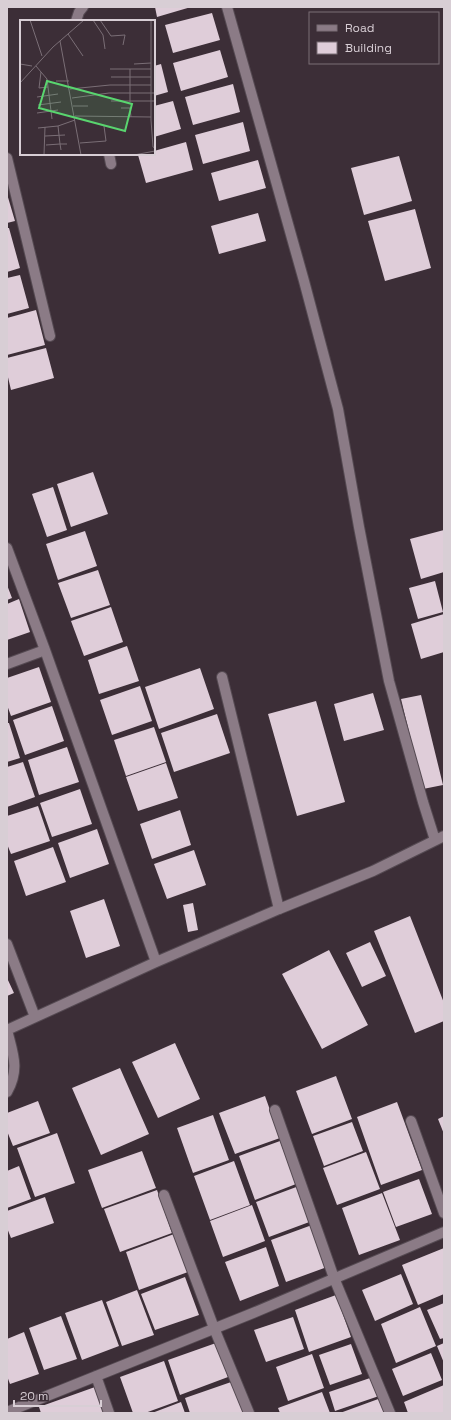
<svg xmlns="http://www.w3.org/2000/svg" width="451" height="1420" viewBox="0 0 451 1420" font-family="'Space Grotesk',sans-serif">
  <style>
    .building { fill: #dfcdd9 }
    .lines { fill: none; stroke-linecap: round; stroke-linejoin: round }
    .lane-casing { stroke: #554a52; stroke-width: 12 }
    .street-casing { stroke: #554a52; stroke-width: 12 }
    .lane { stroke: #8b7b86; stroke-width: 10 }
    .street { stroke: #8b7b86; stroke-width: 10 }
    .inset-road { fill: none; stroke: #7a6e76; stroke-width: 1 }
    .view { fill: #59d56f; fill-opacity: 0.15; stroke: #59d56f; stroke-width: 2 }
    .inset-edge { fill: none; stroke: #d8ced5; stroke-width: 2 }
  </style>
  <rect width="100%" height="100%" fill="#3c2e37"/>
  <path class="building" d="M 155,7 L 191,7 L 157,17 Z
    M 212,13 L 220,40 L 173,53 L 165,25 Z
    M 220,50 L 228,77 L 181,91 L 173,63 Z
    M 161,64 L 168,92 L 154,96 L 154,66 Z
    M 233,84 L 240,112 L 193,125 L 185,97 Z
    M 173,101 L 181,129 L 154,137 L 154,106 Z
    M 243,122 L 250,151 L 203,164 L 195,135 Z
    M 186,142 L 193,170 L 146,183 L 138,155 L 154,154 L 154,151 Z
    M 399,156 L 412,201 L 364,215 L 351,168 Z
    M 258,160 L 266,188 L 219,201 L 211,173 Z
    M 7,194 L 15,221 L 7,223 Z
    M 415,209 L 431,268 L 385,281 L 368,221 Z
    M 258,213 L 266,241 L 219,254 L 211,226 Z
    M 7,228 L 9,228 L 20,268 L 7,272 Z
    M 20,275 L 29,308 L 7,314 L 7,278 Z
    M 36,310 L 45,345 L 7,355 L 7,318 Z
    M 46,348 L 54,378 L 11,390 L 7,373 L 7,358 Z
    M 93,472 L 108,514 L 71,527 L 57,484 Z
    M 53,487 L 67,530 L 47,537 L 32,494 Z
    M 444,530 L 444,572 L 421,579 L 410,539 Z
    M 85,531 L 97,566 L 58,580 L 46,544 Z
    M 98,570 L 110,605 L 71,618 L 58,583 Z
    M 435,581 L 443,612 L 418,619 L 409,588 Z
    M 7,585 L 12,598 L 7,600 Z
    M 19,599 L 30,632 L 7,640 L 7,604 Z
    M 111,607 L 123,642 L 84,656 L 71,621 Z
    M 444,614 L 444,652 L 421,659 L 411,624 Z
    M 127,646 L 139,681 L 99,694 L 88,660 Z
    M 39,667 L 51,702 L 11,716 L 7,705 L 7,678 Z
    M 200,668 L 214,709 L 159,729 L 145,687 Z
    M 140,686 L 152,721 L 112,735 L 100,700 Z
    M 373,693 L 384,730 L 344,741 L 334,704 Z
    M 421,695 L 443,785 L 423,789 L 401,699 Z
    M 316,701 L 345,802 L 297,816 L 268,714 Z
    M 52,706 L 64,741 L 25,755 L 13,720 Z
    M 217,714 L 230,753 L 174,772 L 161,733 Z
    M 7,723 L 9,723 L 20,758 L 7,762 Z
    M 154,727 L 166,762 L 126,776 L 114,740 Z
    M 67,747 L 79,782 L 39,795 L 28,760 Z
    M 23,762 L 35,797 L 7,807 L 7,767 Z
    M 166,763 L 178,798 L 138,811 L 126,777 Z
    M 80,789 L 92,824 L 52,837 L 40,803 Z
    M 38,806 L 50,841 L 11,854 L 7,844 L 7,816 Z
    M 180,810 L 191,845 L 152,859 L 140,824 Z
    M 97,829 L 109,864 L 70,878 L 58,843 Z
    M 53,847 L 66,882 L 26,896 L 14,861 Z
    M 194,850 L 206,885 L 167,899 L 154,864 Z
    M 104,899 L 120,946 L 86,958 L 70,911 Z
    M 193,903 L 198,930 L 188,932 L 183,905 Z
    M 410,916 L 444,1003 L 444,1021 L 415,1033 L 374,931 Z
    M 370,942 L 386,976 L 362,987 L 346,953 Z
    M 329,950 L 368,1025 L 322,1049 L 282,974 Z
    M 7,978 L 14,993 L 7,996 Z
    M 175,1043 L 200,1099 L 158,1118 L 132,1062 Z
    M 120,1068 L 149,1134 L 101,1155 L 72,1088 Z
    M 336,1076 L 352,1119 L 312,1134 L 296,1091 Z
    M 265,1096 L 280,1138 L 235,1154 L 219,1113 Z
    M 38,1101 L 50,1133 L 13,1146 L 7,1131 L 7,1113 Z
    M 397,1102 L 422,1170 L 381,1185 L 357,1117 Z
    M 213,1115 L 229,1160 L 193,1173 L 177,1128 Z
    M 444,1116 L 444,1134 L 438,1119 Z
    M 352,1122 L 363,1151 L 324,1166 L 313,1136 Z
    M 57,1133 L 75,1183 L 35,1197 L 17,1148 Z
    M 280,1141 L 296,1184 L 255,1200 L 239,1156 Z
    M 142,1151 L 156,1188 L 102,1208 L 88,1170 Z
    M 366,1152 L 380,1189 L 337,1205 L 323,1168 Z
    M 234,1161 L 250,1205 L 210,1220 L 194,1176 Z
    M 19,1166 L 31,1199 L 7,1208 L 7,1171 Z
    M 419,1179 L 432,1214 L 396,1227 L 383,1192 Z
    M 299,1186 L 312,1221 L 269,1237 L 256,1202 Z
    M 157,1190 L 172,1233 L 120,1252 L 104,1209 Z
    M 382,1193 L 400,1240 L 359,1255 L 342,1208 Z
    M 45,1197 L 54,1223 L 11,1238 L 7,1228 L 7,1211 Z
    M 252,1205 L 265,1241 L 223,1257 L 210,1221 Z
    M 312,1225 L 327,1267 L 286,1282 L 271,1240 Z
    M 174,1234 L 188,1272 L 139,1290 L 126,1252 Z
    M 266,1247 L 279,1286 L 240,1301 L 225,1262 Z
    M 444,1248 L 444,1294 L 418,1305 L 402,1265 Z
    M 401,1274 L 413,1304 L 375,1321 L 362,1290 Z
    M 185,1277 L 199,1315 L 155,1330 L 141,1294 Z
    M 137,1290 L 154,1335 L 122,1346 L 106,1302 Z
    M 336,1295 L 351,1337 L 309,1352 L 295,1310 Z
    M 102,1300 L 119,1346 L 82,1360 L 65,1313 Z
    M 444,1303 L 444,1338 L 440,1339 L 427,1310 Z
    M 420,1307 L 436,1346 L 396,1363 L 381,1324 Z
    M 61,1316 L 77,1359 L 44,1370 L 29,1328 Z
    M 293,1317 L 304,1349 L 266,1362 L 254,1330 Z
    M 24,1332 L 39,1374 L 10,1384 L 7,1376 L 7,1339 Z
    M 216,1343 L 228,1377 L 180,1395 L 168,1360 Z
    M 444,1343 L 444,1363 L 437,1346 Z
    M 351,1344 L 362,1374 L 330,1385 L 319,1355 Z
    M 431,1353 L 442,1380 L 403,1396 L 392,1369 Z
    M 312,1354 L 324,1388 L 288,1401 L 276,1367 Z
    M 164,1361 L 178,1401 L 145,1413 L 133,1413 L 120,1377 Z
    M 373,1377 L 379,1396 L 335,1411 L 329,1392 Z
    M 234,1381 L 246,1413 L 190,1413 L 185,1398 Z
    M 444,1385 L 444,1412 L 408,1413 L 404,1402 Z
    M 95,1387 L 105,1413 L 41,1413 L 39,1407 Z
    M 322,1392 L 330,1413 L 280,1413 L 278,1408 Z
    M 381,1398 L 386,1413 L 340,1413 Z
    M 181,1402 L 185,1413 L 152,1413 Z"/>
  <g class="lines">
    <g class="lane-casing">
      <path id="lane" d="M 222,677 L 279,909"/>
    </g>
    <g class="street-casing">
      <path id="street" d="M 227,7 L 304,281 L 338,409 L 359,527 L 389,681 L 423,802 L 435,840
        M 76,21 L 79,12 L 83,7
        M 109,154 L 111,164
        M 7,158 L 50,336
        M 7,548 L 45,650 L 156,962
        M 7,664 L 45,650
        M 7,944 L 35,1017
        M 7,1030 L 156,962 L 279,909 L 373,871 L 444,836
        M 7,1092 C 20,1069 13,1054 7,1030
        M 275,1110 L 334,1278 L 390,1413
        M 411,1121 L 444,1213
        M 164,1195 L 214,1328 L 249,1413
        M 96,1376 L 109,1413
        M 7,1412 L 253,1313 L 444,1232"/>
    </g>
    <use href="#lane" class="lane"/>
    <use href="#street" class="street"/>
  </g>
  <g transform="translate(20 20)">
    <rect width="135" height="135" fill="#3c2e37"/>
    <path class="inset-road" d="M 10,0 L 22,36M 73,0 L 83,15 L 85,29M 80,0 L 91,16 L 105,15 L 103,25M 131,0 L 131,100 L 133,127 L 135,128M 48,14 L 63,36M 40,21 L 61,135M 0,44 L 12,46M 114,44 L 131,43M 16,46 L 21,52 L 19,68 L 28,67M 90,49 L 131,49M 21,52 L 27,59 L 32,99M 91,57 L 131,57M 36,61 L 49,61M 0,63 L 33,27 L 64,0M 50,69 L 90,65 L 131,65M 17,77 L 38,74M 52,78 L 89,73 L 135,73M 91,81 L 135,81M 110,82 L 110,49M 18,85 L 41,82M 53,86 L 68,86M 101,88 L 110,88 L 111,97M 17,93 L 38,90M 55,96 L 131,97M 38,106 L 40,124 L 47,124M 18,108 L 38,106 L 55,100M 25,116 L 45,115M 60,123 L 86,121 L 84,106M 26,125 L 40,124 L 41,130M 24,135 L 25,107M 114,135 L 135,131"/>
    <path class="view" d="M 27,61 L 112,84 L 105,111 L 19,88 Z"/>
    <rect width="135" height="135" class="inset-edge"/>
  </g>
  <rect width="451" height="1420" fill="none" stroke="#d8ced5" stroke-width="16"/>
  <rect x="309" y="12" width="130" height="52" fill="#3c2e37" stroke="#7a6e76"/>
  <rect x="317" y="25" width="20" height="6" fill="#8b7b86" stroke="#7a6e76"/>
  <text x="345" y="32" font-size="12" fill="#d8ced5">Road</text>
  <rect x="317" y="42" width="20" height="12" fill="#dfcdd9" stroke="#7a6e76"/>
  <text x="345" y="52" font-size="12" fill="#d8ced5">Building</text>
  <path d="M14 1400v6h87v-6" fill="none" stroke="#d8ced5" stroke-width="2"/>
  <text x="20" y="1400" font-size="12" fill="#d8ced5" stroke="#3c2e37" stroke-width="3" paint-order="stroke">20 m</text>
</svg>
